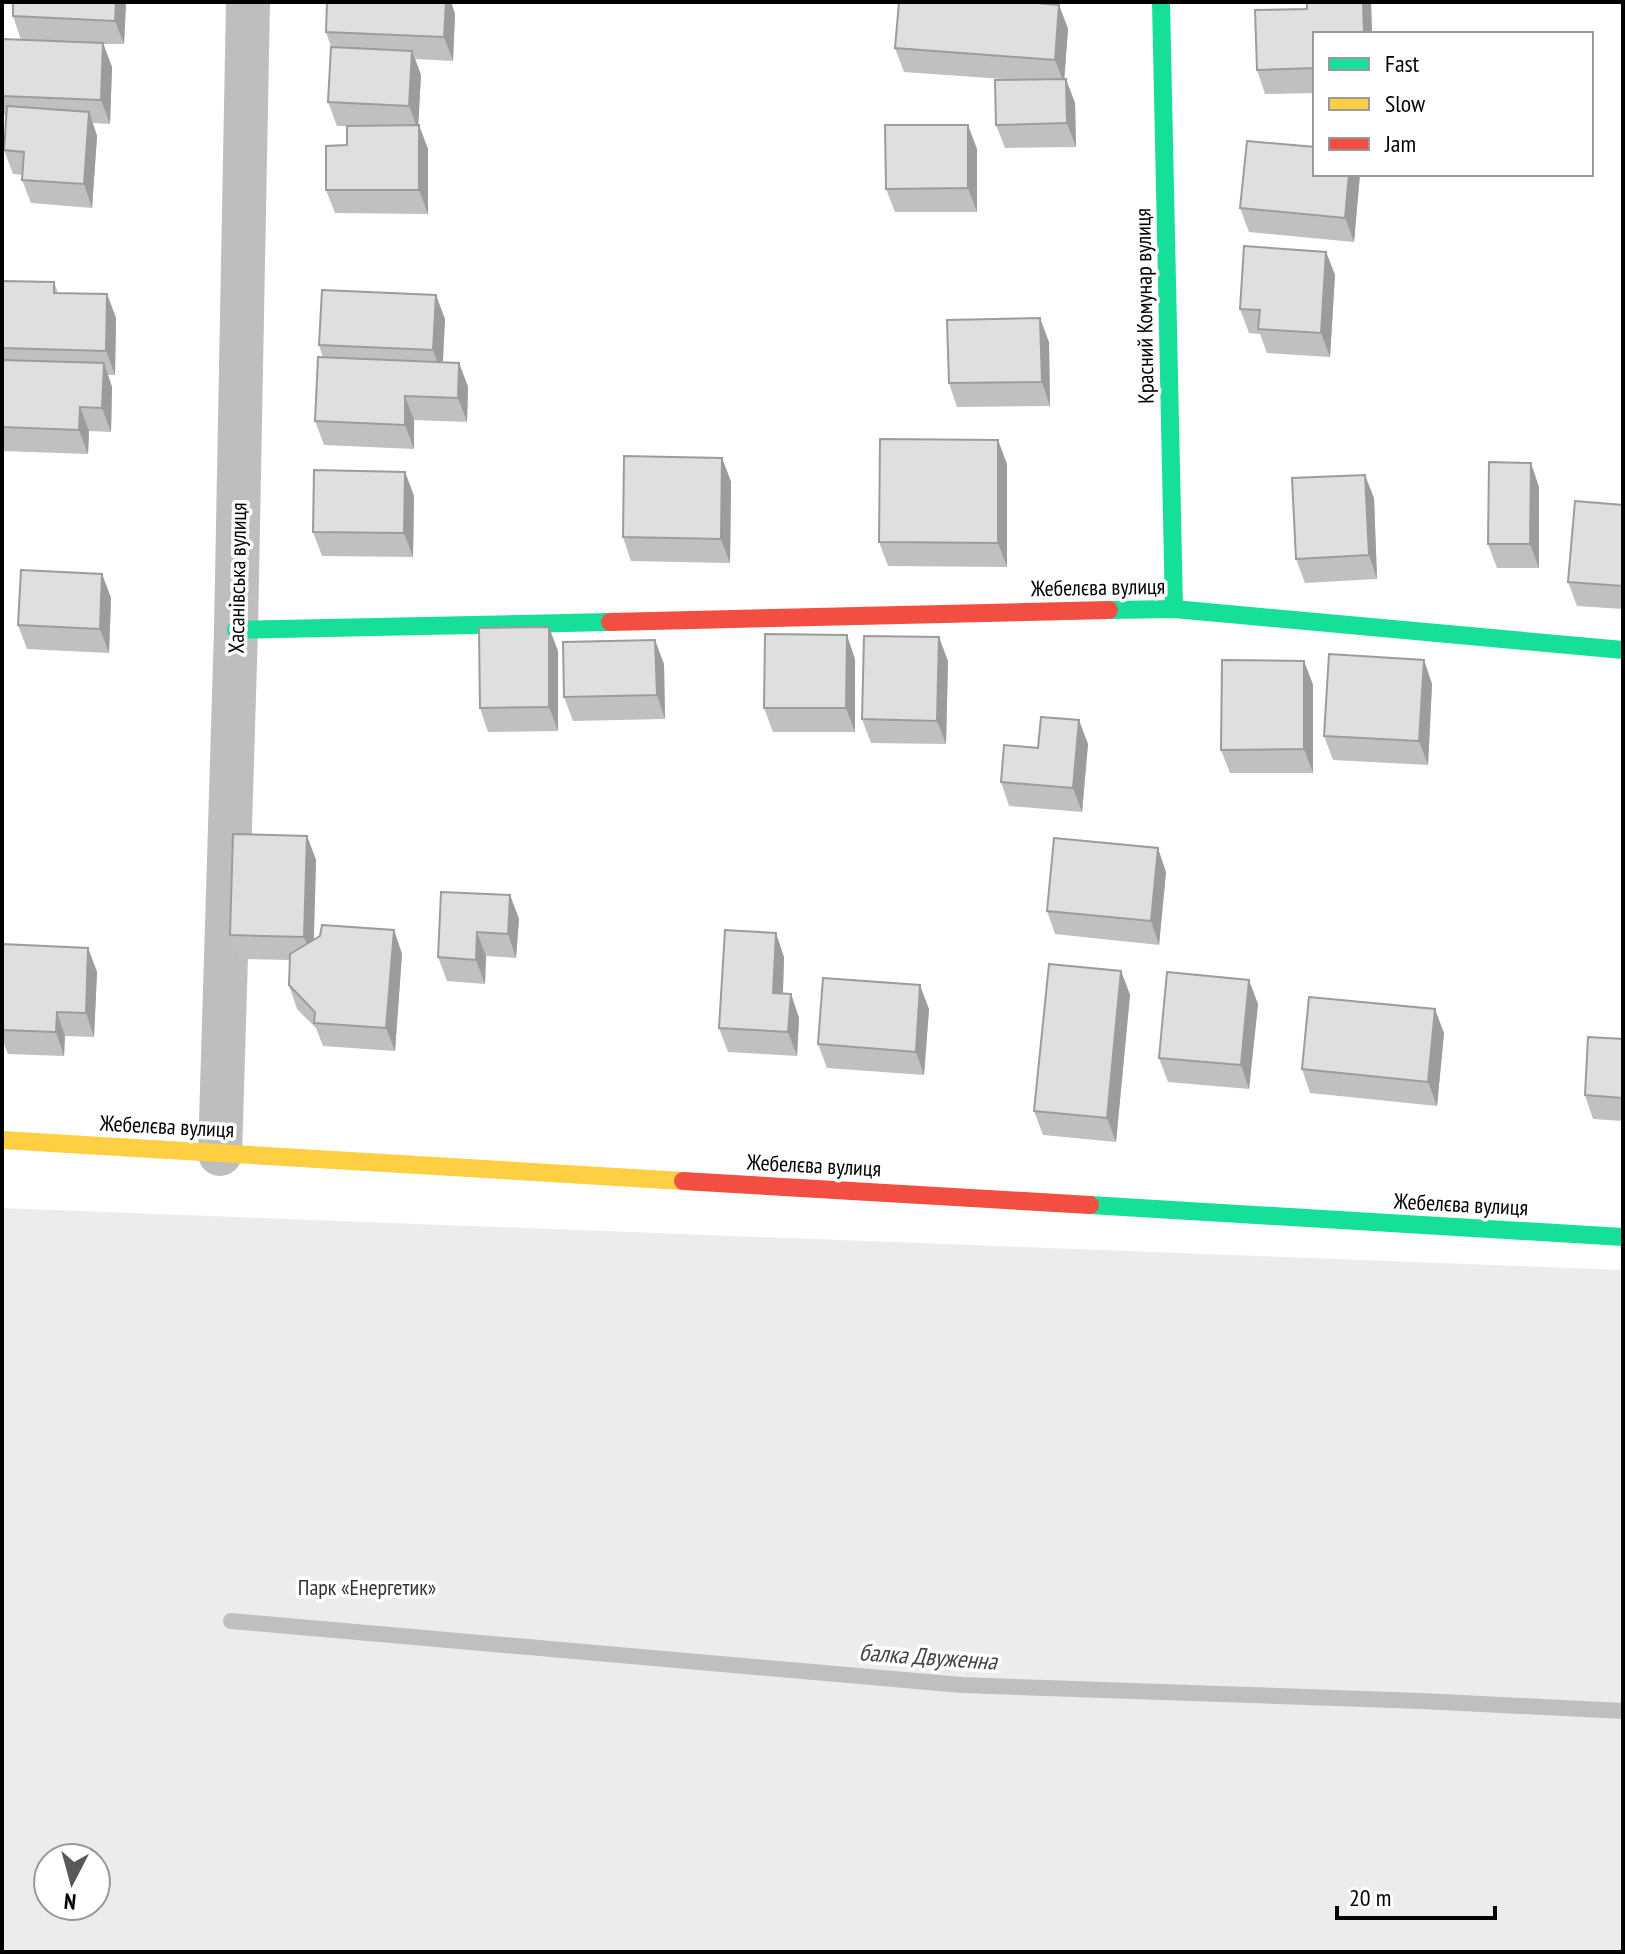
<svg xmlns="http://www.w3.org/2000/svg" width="1625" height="1954" viewBox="0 0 1625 1954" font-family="'PT Sans Narrow',sans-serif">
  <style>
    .green { fill: #ececec; fill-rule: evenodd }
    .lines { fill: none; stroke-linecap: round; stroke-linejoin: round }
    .stream { stroke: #bfbfbf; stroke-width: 16 }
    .street { stroke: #bebebe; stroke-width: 44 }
    .fast { stroke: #16e098; stroke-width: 18 }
    .slow { stroke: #ffcf43; stroke-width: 18 }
    .jam { stroke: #f24e42; stroke-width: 18 }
    .wall { fill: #c0c0c0 }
    .shaded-wall { fill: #9c9c9c }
    .building { fill: #dfdfdf; stroke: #9c9c9c; stroke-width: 2 }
    .labels { text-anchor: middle; stroke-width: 7; stroke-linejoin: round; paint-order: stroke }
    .street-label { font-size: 22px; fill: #000; stroke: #fff }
    .park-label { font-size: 22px; fill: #333; stroke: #fff }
    .water-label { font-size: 24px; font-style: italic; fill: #444; stroke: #fff }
  </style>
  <rect width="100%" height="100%" fill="#fff"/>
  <path class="green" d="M 2,1208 L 1623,1270 L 1623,1952 L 2,1952 ZM 48,1858 L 96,1858 L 96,1906 L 48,1906 Z"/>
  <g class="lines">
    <path class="stream" d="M 231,1621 L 962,1685 L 1421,1701 L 1623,1711"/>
    <path class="street" d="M 220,1154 L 236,630 L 248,2"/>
    <path class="fast" d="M 1161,2 L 1174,609
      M 1109,610 L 1174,609 L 1623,650
      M 236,630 L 610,622
      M 1090,1205 L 1623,1237"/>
    <path class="slow" d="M 2,1140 L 683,1181"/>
    <path class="jam" d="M 610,622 L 1109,610
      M 683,1181 L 1090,1205"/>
  </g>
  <path class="wall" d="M 126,2 L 124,44 L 103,44 L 112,67 L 110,124 L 93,123 L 97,136 L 92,208 L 31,203 L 22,180 L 22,175 L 13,174 L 4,150 L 6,119 L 2,106 L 2,39 L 21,40 L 13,16 Z
    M 327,2 L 451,2 L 455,14 L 453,61 L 415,59 L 421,75 L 418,125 L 428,149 L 428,214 L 335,213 L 326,190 L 347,145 L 347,126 L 337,126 L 328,102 L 331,47 L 326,32 Z
    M 1307,2 L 1371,2 L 1372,34 L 1315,34 L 1315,93 L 1265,94 L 1257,70 L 1307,9 Z
    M 1059,5 L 1068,29 L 1064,79 L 1075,103 L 1076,147 L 1005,148 L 996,125 L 1017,80 L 904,72 L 895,48 Z
    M 977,149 L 977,212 L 895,212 L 886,189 Z
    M 1315,174 L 1360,174 L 1354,242 L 1249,232 L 1240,208 Z
    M 1326,252 L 1335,275 L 1330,357 L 1267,353 L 1260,334 L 1249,333 L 1240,309 Z
    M 2,281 L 54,282 L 58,293 L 107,294 L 116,318 L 115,375 L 108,375 L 112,387 L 111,432 L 89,431 L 88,454 L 2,451 Z
    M 445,319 L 443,362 L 459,363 L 468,387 L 467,422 L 414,420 L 414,449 L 324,445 L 315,421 L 323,358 L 319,345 Z
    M 1049,342 L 1050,406 L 957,407 L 949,383 Z
    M 722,458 L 731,482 L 730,563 L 631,561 L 623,537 Z
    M 1007,464 L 1007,567 L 888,566 L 879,542 Z
    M 405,472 L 414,496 L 413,557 L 322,556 L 313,532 Z
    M 1539,487 L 1539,568 L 1497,568 L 1488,544 Z
    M 1374,498 L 1377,579 L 1305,583 L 1296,559 Z
    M 1623,505 L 1623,609 L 1577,606 L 1568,582 Z
    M 102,574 L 111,598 L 109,653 L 27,649 L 18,625 Z
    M 558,651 L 558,731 L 488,732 L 480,708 Z
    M 855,659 L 855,732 L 773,732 L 764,708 Z
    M 1424,660 L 1432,684 L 1428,765 L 1333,760 L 1324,736 Z
    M 948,661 L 946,744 L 871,743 L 862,719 Z
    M 1304,661 L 1313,685 L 1313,773 L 1230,773 L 1221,750 Z
    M 664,664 L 665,719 L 573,721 L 564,697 Z
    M 1088,744 L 1082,812 L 1009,806 L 1001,782 L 1038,748 Z
    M 307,836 L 316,860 L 314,940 L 394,930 L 402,954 L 395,1051 L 323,1046 L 316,1028 L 297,1009 L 289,985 L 290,960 L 239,959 L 230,935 Z
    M 1166,872 L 1159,945 L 1055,934 L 1047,911 Z
    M 510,895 L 519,919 L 516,958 L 486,956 L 485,984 L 447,981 L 438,957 Z
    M 88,948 L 97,972 L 94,1037 L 65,1036 L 64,1056 L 8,1054 L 2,1039 L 2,955 Z
    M 784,957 L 783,994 L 791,994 L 799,1018 L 797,1056 L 728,1052 L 719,1028 Z
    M 1121,971 L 1130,995 L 1116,1142 L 1043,1135 L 1034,1111 Z
    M 1258,1004 L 1249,1089 L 1168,1082 L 1159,1058 Z
    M 929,1009 L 924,1075 L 827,1068 L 818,1044 Z
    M 1444,1033 L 1437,1106 L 1310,1093 L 1302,1069 Z
    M 1623,1039 L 1623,1121 L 1593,1119 L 1585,1095 Z"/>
  <path class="shaded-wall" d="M 116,2 L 126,2 L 124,44 L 115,21 Z
    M 446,2 L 451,2 L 455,14 L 453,61 L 444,37 Z
    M 1363,2 L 1371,2 L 1372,34 L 1364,34 Z
    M 1059,5 L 1068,29 L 1064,83 L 1055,60 Z
    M 103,43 L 112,67 L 110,124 L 101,100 Z
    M 412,51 L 421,75 L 418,130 L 409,106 Z
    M 1066,79 L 1075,103 L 1076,147 L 1067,123 Z
    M 89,112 L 97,136 L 92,208 L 84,184 Z
    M 419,125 L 428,149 L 428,214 L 419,190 Z
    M 968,125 L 977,149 L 977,212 L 968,188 Z
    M 1349,174 L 1360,174 L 1354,242 L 1345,218 Z
    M 1326,252 L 1335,275 L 1330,357 L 1321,333 Z
    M 107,294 L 116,318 L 115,375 L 106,351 Z
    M 436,295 L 445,319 L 442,374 L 433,350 Z
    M 1040,318 L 1049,342 L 1050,406 L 1042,382 Z
    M 104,363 L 112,387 L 111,432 L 102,408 Z
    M 459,363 L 468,387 L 467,422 L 458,398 Z
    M 405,396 L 414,420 L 414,449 L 405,425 Z
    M 80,407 L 89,431 L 88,454 L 79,430 Z
    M 998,440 L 1007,464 L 1007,567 L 998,543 Z
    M 722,458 L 731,482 L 730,563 L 721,539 Z
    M 1531,463 L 1539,487 L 1539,568 L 1530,544 Z
    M 405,472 L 414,496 L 413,557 L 404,533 Z
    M 1365,475 L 1374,498 L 1377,579 L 1369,555 Z
    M 102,574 L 111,598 L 109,653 L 100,629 Z
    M 549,627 L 558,651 L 558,731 L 549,707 Z
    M 847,635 L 855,659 L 855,732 L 846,708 Z
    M 939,637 L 948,661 L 946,744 L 937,721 Z
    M 655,640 L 664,664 L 665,719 L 657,695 Z
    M 1424,660 L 1432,684 L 1428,765 L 1419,741 Z
    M 1304,661 L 1313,685 L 1313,773 L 1304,749 Z
    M 1079,720 L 1088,744 L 1082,812 L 1073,788 Z
    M 307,836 L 316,860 L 313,961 L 304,937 Z
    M 1158,848 L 1166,872 L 1159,945 L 1151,921 Z
    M 510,895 L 519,919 L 516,958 L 508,934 Z
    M 394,930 L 402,954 L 395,1051 L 386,1028 Z
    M 477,932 L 486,956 L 485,984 L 476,960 Z
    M 776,933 L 784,957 L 782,1017 L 773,993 Z
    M 88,948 L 97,972 L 94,1037 L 86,1013 Z
    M 1121,971 L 1130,995 L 1116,1142 L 1107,1118 Z
    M 1249,980 L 1258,1004 L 1249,1089 L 1241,1065 Z
    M 920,985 L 929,1009 L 924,1075 L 916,1052 Z
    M 791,994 L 799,1018 L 797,1056 L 788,1032 Z
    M 1435,1009 L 1444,1033 L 1437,1106 L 1428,1082 Z
    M 57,1012 L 65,1036 L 64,1056 L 56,1032 Z"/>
  <path class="building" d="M 13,2 L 116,2 L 115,21 L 13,16 Z
    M 327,2 L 446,2 L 444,37 L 326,32 Z
    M 899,2 L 1025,2 L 1059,5 L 1055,60 L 895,48 Z
    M 1307,2 L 1363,2 L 1364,34 L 1315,34 L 1315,68 L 1257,70 L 1255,10 L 1307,9 Z
    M 2,39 L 103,43 L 101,100 L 2,96 Z
    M 331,47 L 412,51 L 409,106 L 328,102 Z
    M 1066,79 L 1067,123 L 996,125 L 995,80 Z
    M 7,106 L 89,112 L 84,184 L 22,180 L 24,152 L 4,150 Z
    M 419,125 L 419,190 L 326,190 L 326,146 L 347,145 L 347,126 Z
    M 885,125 L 968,125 L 968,188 L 886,189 Z
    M 1247,141 L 1315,147 L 1315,174 L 1349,174 L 1345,218 L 1240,208 Z
    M 1244,246 L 1326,252 L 1321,333 L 1258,329 L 1260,310 L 1240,309 Z
    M 2,281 L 54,282 L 54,293 L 107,294 L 106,351 L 2,348 Z
    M 322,290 L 436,295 L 433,350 L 319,345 Z
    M 1040,318 L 1042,382 L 949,383 L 947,320 Z
    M 318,357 L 459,363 L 458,398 L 405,396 L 405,425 L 315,421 Z
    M 2,360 L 104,363 L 102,408 L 80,407 L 79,430 L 2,427 Z
    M 880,439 L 998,440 L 998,543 L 879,542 Z
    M 624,456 L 722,458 L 721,539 L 623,537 Z
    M 1489,462 L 1531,463 L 1530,544 L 1488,544 Z
    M 314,470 L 405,472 L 404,533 L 313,532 Z
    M 1365,475 L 1369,555 L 1296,559 L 1292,478 Z
    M 1575,501 L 1623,505 L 1623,586 L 1568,582 Z
    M 21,570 L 102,574 L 100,629 L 18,625 Z
    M 549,627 L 549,707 L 480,708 L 479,628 Z
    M 765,634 L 847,635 L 846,708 L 764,708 Z
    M 864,636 L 939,637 L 937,721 L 862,719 Z
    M 655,640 L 657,695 L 564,697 L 563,642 Z
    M 1329,654 L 1424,660 L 1419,741 L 1324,736 Z
    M 1222,660 L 1304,661 L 1304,749 L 1221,750 Z
    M 1041,717 L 1079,720 L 1073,788 L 1001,782 L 1004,745 L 1038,748 Z
    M 233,834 L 307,836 L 304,937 L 230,935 Z
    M 1054,838 L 1158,848 L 1151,921 L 1047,911 Z
    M 441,892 L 510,895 L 508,934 L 477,932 L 476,960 L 438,957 Z
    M 322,925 L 394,930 L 386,1028 L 314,1023 L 315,1012 L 289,985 L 290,954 L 320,936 Z
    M 725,930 L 776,933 L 773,993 L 791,994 L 788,1032 L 719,1028 Z
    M 2,944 L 88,948 L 86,1013 L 57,1012 L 56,1032 L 2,1030 Z
    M 1049,964 L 1121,971 L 1107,1118 L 1034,1111 Z
    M 1167,972 L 1249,980 L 1241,1065 L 1159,1058 Z
    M 823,978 L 920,985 L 916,1052 L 818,1044 Z
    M 1309,997 L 1435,1009 L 1428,1082 L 1302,1069 Z
    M 1588,1037 L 1623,1039 L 1623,1098 L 1585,1095 Z"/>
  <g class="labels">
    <g class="street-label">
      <text transform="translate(1144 306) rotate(-91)" y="8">Красний Комунар вулиця</text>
      <text transform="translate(237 578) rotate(-89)" y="8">Хасанівська вулиця</text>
      <text transform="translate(1098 587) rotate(-1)" y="8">Жебелєва вулиця</text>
      <text transform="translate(167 1126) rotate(3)" y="8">Жебелєва вулиця</text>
      <text transform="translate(814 1165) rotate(3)" y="8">Жебелєва вулиця</text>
      <text transform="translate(1461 1204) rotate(3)" y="8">Жебелєва вулиця</text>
    </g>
    <g class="park-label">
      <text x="367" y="1595">Парк «Енергетик»</text>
    </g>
    <g class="water-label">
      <text transform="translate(928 1657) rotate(4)" y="8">балка Двуженна</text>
    </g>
  </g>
  <rect width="1625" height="1954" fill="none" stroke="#000000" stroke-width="8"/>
  <rect x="1313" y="32" width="280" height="144" fill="#ffffff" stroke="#999999" stroke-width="2"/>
  <rect x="1329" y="58" width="40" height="12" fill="#16e098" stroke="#999999" stroke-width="2"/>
  <text x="1385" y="72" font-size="24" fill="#000000">Fast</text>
  <rect x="1329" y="98" width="40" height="12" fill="#ffcf43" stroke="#999999" stroke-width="2"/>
  <text x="1385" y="112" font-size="24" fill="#000000">Slow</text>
  <rect x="1329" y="138" width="40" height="12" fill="#f24e42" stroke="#999999" stroke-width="2"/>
  <text x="1385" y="152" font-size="24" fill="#000000">Jam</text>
  <g transform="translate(72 1882) rotate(186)"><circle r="38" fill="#ffffff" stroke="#999999" stroke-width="2"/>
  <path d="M0-6L14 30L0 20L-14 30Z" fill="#595959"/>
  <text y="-12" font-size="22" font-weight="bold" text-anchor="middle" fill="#000000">N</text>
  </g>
  <path d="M1337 1906v12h158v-12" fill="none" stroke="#000000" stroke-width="4"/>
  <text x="1349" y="1906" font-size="24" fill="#000000" stroke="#ffffff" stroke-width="6" paint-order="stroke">20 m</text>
</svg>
